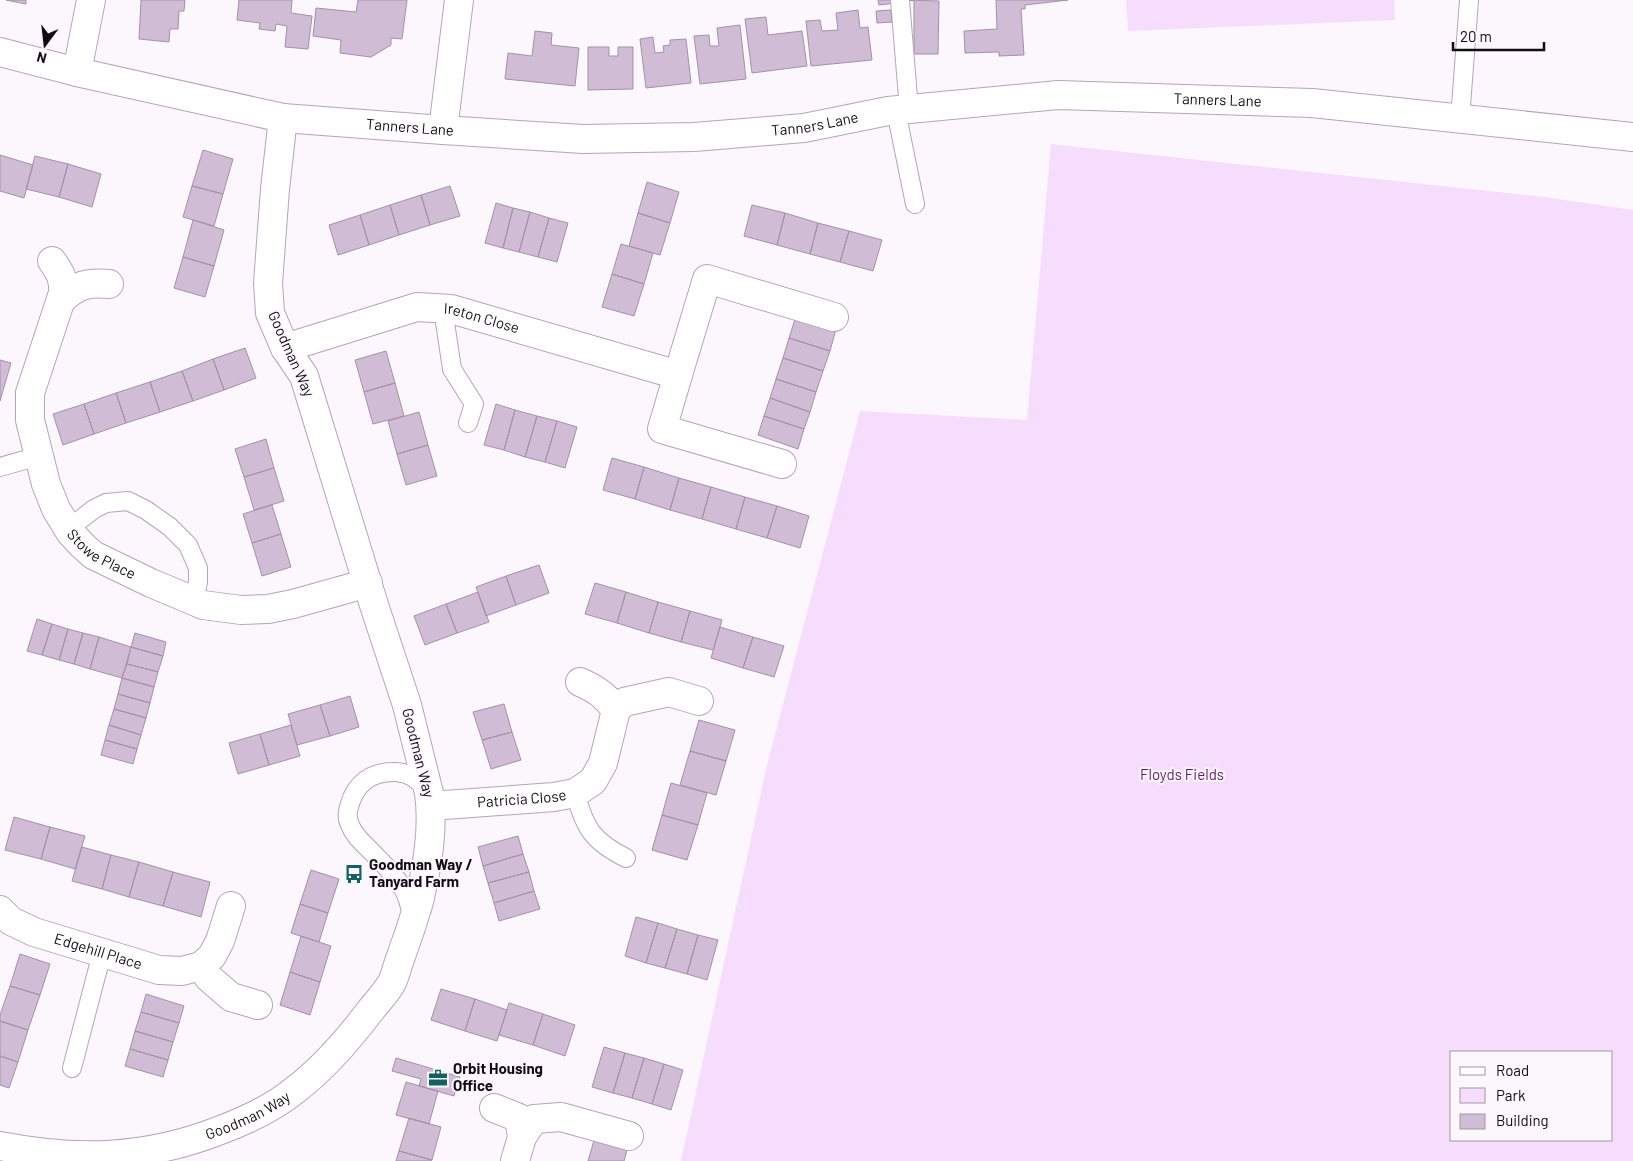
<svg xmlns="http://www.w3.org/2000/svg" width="1633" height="1161" viewBox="0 0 1633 1161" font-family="Barlow,sans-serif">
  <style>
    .green { fill: #f7ddfd; fill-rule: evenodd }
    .building { fill: #d0bcd5; stroke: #a491a8 }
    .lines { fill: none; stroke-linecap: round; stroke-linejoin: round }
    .lane-casing { stroke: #b7a3bb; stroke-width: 20 }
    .street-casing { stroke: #b7a3bb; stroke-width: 30 }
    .secondary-casing { stroke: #b7a3bb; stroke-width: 30 }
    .lane { stroke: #fff; stroke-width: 18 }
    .street { stroke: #fff; stroke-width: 28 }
    .secondary { stroke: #fff; stroke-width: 28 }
    .labels { text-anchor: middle; stroke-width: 4; stroke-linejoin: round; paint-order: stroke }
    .street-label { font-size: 15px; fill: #120b13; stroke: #fbf7fc }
    .park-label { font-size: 15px; fill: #651675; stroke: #fbf7fc }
    .poi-label { font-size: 15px; font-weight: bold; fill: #120b13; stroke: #fbf7fc; text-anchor: start }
  </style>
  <rect width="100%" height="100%" fill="#fbf7fc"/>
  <path class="green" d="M 1126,0 L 1394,0 L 1395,20 L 1128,31 Z
    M 1051,144 L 1545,197 L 1633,210 L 1633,1161 L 681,1161 L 767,765 L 860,411 L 1027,420 ZM 1452,1052 L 1612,1052 L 1612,1140 L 1452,1140 Z"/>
  <path class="building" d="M 6,0 L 26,0 L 26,4 Z
    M 141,0 L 185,0 L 184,11 L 179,11 L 178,29 L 170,29 L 169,42 L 139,39 Z
    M 239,0 L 292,0 L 291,13 L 312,16 L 308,49 L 285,47 L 287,26 L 276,24 L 275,31 L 259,29 L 260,23 L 237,20 Z
    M 358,0 L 407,0 L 402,39 L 391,38 L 391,45 L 371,57 L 340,53 L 341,40 L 313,36 L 316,8 L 356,12 Z
    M 878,0 L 895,0 L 896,3 L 879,5 Z
    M 906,0 L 939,1 L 938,54 L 914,54 L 914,1 Z
    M 996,0 L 1068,0 L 1025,5 L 1025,9 L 1021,9 L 1024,55 L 999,56 L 999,52 L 965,53 L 964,31 L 997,29 Z
    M 858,10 L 860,28 L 868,27 L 872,60 L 811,66 L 806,21 L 820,20 L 822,31 L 838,30 L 836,13 Z
    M 891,10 L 892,22 L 877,23 L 876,11 Z
    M 766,17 L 768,35 L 802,31 L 807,66 L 752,73 L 745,19 Z
    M 740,25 L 746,79 L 700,84 L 694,36 L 709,35 L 710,46 L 719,46 L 717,28 Z
    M 535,31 L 552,33 L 551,45 L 579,48 L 575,86 L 505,79 L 508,53 L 532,56 Z
    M 653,37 L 655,53 L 664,52 L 663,46 L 670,45 L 670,40 L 686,39 L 691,83 L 646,88 L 640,39 Z
    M 588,47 L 609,47 L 609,56 L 618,56 L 618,47 L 633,47 L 633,89 L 588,90 Z
    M 203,150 L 233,159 L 223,194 L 192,186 Z
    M 0,155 L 33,165 L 24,198 L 0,191 Z
    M 35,156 L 68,164 L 59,197 L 26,189 Z
    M 68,164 L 101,174 L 92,207 L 59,197 Z
    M 647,182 L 679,192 L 670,223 L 638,213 Z
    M 192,186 L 223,194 L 214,226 L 183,217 Z
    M 450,186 L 460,216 L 430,225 L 421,195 Z
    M 421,195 L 430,225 L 399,235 L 390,205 Z
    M 496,203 L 513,208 L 503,248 L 485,243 Z
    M 390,205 L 399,235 L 369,245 L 360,215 Z
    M 752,205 L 785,213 L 777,245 L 744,236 Z
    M 513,208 L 530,212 L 519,252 L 503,248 Z
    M 530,212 L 549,218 L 538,257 L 519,252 Z
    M 638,213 L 670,223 L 660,255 L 629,246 Z
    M 785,213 L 818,223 L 810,254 L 777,245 Z
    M 360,215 L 369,245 L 338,255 L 329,225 Z
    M 549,218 L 568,223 L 557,262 L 538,257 Z
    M 193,220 L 224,230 L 214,266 L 183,257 Z
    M 818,223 L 849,231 L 840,262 L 810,254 Z
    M 849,231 L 882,240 L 873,271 L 840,262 Z
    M 621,244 L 653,253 L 644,284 L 612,274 Z
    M 183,257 L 214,266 L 205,297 L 174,288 Z
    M 612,274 L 644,284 L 634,316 L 602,307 Z
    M 796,316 L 836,329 L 830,351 L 789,338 Z
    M 789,338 L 830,351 L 823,371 L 783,358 Z
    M 245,348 L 256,378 L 224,390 L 213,359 Z
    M 386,351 L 395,383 L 364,392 L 355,360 Z
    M 783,358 L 823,371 L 816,392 L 776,379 Z
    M 213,359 L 224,390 L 193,401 L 182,371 Z
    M 0,360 L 11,363 L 0,401 Z
    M 182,371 L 193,401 L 160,412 L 150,382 Z
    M 776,379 L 816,392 L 810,412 L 770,398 Z
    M 150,382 L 160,412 L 126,423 L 116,393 Z
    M 395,383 L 404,416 L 373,424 L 364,392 Z
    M 116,393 L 126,423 L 94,434 L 84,404 Z
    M 770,398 L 810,412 L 804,429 L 764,416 Z
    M 84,404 L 94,434 L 63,445 L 53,414 Z
    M 496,404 L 515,410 L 504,450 L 484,445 Z
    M 515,410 L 537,416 L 525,457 L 504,450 Z
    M 419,412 L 428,445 L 397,454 L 388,421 Z
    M 537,416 L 557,421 L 545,462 L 525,457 Z
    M 764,416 L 804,429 L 798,449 L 758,435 Z
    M 557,421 L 577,427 L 565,468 L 545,462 Z
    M 266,439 L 274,468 L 244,477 L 235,449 Z
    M 428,445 L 437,476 L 406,485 L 397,454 Z
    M 612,458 L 644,467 L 635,499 L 603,490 Z
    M 644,467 L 679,478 L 670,510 L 635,499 Z
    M 274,468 L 284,501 L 254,510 L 244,477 Z
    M 679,478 L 711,487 L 702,519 L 670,510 Z
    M 711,487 L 745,497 L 736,529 L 702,519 Z
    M 745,497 L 777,506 L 767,538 L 736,529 Z
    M 272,505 L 281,534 L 252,543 L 243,514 Z
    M 777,506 L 809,516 L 800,548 L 767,538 Z
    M 281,534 L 291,567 L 262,576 L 252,543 Z
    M 539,565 L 549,593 L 516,605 L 506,576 Z
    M 506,576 L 516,605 L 486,616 L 476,587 Z
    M 595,583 L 626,592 L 617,623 L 585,614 Z
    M 478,592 L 489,622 L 457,633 L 446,604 Z
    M 626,592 L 658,602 L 649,633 L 617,623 Z
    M 658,602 L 690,611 L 681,642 L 649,633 Z
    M 446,604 L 457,633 L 425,645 L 414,616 Z
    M 690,611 L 722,620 L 713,650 L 681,642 Z
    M 37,619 L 52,624 L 42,655 L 27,651 Z
    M 52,624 L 68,629 L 59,660 L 42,655 Z
    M 720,627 L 753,637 L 743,668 L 711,658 Z
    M 68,629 L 83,633 L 74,664 L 59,660 Z
    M 83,633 L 99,637 L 90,669 L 74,664 Z
    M 135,633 L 166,642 L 163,656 L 131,647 Z
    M 99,637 L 131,647 L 122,678 L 90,669 Z
    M 753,637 L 784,646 L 774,677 L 743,668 Z
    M 131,647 L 163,656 L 158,672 L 127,664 Z
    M 127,664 L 158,672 L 154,687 L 122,678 Z
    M 122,678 L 154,687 L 150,703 L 118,694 Z
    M 118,694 L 150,703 L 146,718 L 114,709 Z
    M 350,696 L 359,727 L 330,736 L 320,705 Z
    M 504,704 L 512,732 L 482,740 L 473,712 Z
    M 320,705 L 330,736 L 297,745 L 288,714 Z
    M 114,709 L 146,718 L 141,735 L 109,725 Z
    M 699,720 L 735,730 L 726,761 L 690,751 Z
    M 109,725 L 141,735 L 137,749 L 105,740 Z
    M 291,725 L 300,756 L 269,765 L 260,734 Z
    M 512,732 L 521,760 L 491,769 L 482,740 Z
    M 260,734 L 269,765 L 238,774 L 229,743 Z
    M 105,740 L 137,749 L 133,764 L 101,755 Z
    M 690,751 L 726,761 L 716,795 L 680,785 Z
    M 671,783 L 707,793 L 698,825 L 662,815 Z
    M 662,815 L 698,825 L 687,860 L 652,850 Z
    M 14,817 L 50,827 L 41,859 L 5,850 Z
    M 50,827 L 85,836 L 75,869 L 41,859 Z
    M 518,836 L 523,854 L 483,866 L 478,847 Z
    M 82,847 L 111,855 L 102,889 L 72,881 Z
    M 523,854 L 529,872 L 488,883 L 483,866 Z
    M 111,855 L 139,862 L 129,897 L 102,889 Z
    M 139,862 L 173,872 L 163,906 L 129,897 Z
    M 311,870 L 339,879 L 328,913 L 300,904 Z
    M 173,872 L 210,882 L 201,917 L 163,906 Z
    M 529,872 L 534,891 L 494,903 L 488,883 Z
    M 534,891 L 540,909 L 499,921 L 494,903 Z
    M 300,904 L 328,913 L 319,942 L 291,933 Z
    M 636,917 L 658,923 L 646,963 L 625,956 Z
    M 658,923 L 677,929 L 665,968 L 646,963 Z
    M 677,929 L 698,935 L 687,974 L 665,968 Z
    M 698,935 L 718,940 L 707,980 L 687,974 Z
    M 301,936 L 331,946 L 320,982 L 290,972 Z
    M 20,954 L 50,964 L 40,995 L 10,986 Z
    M 290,972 L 320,982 L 310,1015 L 280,1005 Z
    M 10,986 L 40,995 L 28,1030 L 0,1021 L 0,1015 Z
    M 441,989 L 475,999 L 465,1031 L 431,1020 Z
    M 146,994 L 184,1006 L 179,1023 L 141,1012 Z
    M 475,999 L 507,1010 L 497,1041 L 465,1031 Z
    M 509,1003 L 543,1014 L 533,1045 L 499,1035 Z
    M 141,1012 L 179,1023 L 173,1042 L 135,1031 Z
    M 543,1014 L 575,1025 L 565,1056 L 533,1045 Z
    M 0,1021 L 28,1030 L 18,1062 L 0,1056 Z
    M 135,1031 L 173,1042 L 168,1060 L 130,1049 Z
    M 604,1047 L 625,1053 L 613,1093 L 592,1087 Z
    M 130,1049 L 168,1060 L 163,1077 L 125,1066 Z
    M 625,1053 L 644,1058 L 632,1098 L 613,1093 Z
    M 0,1056 L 18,1062 L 9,1088 L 0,1085 Z
    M 396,1058 L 460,1077 L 454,1096 L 419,1086 L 421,1079 L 392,1071 Z
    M 644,1058 L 664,1064 L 652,1104 L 632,1098 Z
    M 664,1064 L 683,1070 L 671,1110 L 652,1104 Z
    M 406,1082 L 438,1091 L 429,1124 L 396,1115 Z
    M 409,1118 L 441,1127 L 432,1160 L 399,1151 Z
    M 595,1137 L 628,1146 L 624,1161 L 588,1161 Z
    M 399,1151 L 432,1160 L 431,1161 L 396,1161 Z"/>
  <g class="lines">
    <g class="lane-casing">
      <path id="lane" d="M 900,0 L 909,110
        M 896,111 L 915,204
        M 1460,119 L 1469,0
        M 443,309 L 452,369 L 474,404 L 468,423
        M 0,467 L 39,456
        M 68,529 L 94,509 L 106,503 L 128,501 L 146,510 L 170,527 L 188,545 L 198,568 L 198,582 L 194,601
        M 575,793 C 585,828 592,841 626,858
        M 413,918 C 411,912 410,906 408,900 C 402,881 385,866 372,852 C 364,844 354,836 350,825 C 347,819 347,813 349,807 C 355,783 372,771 396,772 C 410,773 420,780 428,791
        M 72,1068 L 102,953"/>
    </g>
    <g class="street-casing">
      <g id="street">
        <path d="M 77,72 L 91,0"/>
        <path d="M 443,130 L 459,0"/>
        <path id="s1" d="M 52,261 C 60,272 64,279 63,293 L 30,393 L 30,420 L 46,484 L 56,509 L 70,532 L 82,545 L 93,555 L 151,583 L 194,601 L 203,605 L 241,610 L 268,609 L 293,604 L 368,583"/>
        <path d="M 61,300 C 77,285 87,282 109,284"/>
        <path id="s2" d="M 285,348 L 417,307 L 451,309 L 678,375 L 707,279 L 834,317"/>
        <path d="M 678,375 L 662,429 L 782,464"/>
        <path d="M 580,682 C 596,689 606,696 616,710"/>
        <path id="s3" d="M 431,806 L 554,797 L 575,793 L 593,781 L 603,763 L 616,710 L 624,702 L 669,692 L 699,701"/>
        <path id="s4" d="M 0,910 L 11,921 L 34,932 L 159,970 L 182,971 L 201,966 L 212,956 L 220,941 L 231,906"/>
        <path d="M 201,966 L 209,978 L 231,997 L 258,1005"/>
        <path d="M 494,1108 L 519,1118 L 522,1137 L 515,1161"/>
        <path d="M 522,1137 L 534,1119 L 561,1117 L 629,1136"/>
        <path id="s5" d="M 0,1146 C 76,1161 146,1159 218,1131 C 245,1121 272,1109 295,1090 C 324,1068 348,1040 370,1011 C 377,1002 385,994 391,984 C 395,977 397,967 400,959 C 407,940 413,922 419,902 C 427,867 434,829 429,793 L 407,705 L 374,605 L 304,376 L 285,348 L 270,313 L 268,283 L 275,189 L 283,118"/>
      </g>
    </g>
    <g class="secondary-casing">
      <g id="secondary">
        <path id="s6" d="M 0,52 L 77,72 L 283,118 L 443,130 L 583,139 L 694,137 L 804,128 L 888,111 L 1058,95 L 1312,103 L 1633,137"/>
      </g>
    </g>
    <use href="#lane" class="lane"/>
    <use href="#street" class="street"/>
    <use href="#secondary" class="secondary"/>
  </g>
  <defs>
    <g id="bus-bare" transform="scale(1.5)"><path d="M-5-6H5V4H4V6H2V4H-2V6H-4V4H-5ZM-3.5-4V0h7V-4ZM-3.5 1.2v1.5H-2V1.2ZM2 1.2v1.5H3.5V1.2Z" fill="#116264" stroke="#fbf7fc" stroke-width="2.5" paint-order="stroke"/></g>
    <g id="office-bare" transform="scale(1.5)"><path d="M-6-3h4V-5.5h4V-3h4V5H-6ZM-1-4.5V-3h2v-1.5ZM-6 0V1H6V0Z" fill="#116264" stroke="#fbf7fc" stroke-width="2.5" paint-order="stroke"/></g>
  </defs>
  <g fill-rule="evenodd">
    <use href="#bus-bare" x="354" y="874"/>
    <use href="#office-bare" x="438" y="1078"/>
  </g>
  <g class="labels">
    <g class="street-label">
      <text dy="5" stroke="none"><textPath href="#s6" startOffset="1229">Tanners Lane</textPath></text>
      <text dy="5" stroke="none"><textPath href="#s6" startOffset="824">Tanners Lane</textPath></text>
      <text dy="5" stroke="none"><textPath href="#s6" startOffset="418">Tanners Lane</textPath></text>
      <text dy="5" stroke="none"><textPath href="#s2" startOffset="204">Ireton Close</textPath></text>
      <text transform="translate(291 354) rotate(66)" y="5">Goodman Way</text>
      <text dy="5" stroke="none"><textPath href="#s1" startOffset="326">Stowe Place</textPath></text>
      <text transform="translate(418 753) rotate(76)" y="5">Goodman Way</text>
      <text dy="5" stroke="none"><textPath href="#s3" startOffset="91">Patricia Close</textPath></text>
      <text dy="5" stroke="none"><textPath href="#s4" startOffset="108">Edgehill Place</textPath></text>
      <text dy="5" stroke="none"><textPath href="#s5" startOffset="255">Goodman Way</textPath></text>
    </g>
    <g class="park-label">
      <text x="1182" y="780">Floyds Fields</text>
    </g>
    <g class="poi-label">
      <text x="369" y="870">Goodman Way /<tspan x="369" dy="17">Tanyard Farm</tspan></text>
      <text x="453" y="1074">Orbit Housing<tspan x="453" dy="17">Office</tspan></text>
    </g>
  </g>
  <rect x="1450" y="1051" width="162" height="90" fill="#fbf7fc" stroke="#9e999f"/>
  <rect x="1460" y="1067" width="25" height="8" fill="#ffffff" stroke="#9e999f"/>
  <text x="1496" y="1076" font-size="15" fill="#120b13">Road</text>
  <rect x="1460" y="1088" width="25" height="15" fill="#f7ddfd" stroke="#9e999f"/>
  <text x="1496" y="1101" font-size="15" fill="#120b13">Park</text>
  <rect x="1460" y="1114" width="25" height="15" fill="#d0bcd5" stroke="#9e999f"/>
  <text x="1496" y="1126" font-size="15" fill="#120b13">Building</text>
  <g transform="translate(45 45) rotate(195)" stroke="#fbf7fc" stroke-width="4" paint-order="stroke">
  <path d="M0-4L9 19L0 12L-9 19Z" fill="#120b13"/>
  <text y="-8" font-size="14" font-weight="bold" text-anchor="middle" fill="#120b13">N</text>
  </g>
  <path d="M1453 42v8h91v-8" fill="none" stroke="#120b13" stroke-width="2.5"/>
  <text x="1460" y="42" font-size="15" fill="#120b13" stroke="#fbf7fc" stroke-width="4" paint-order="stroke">20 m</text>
</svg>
